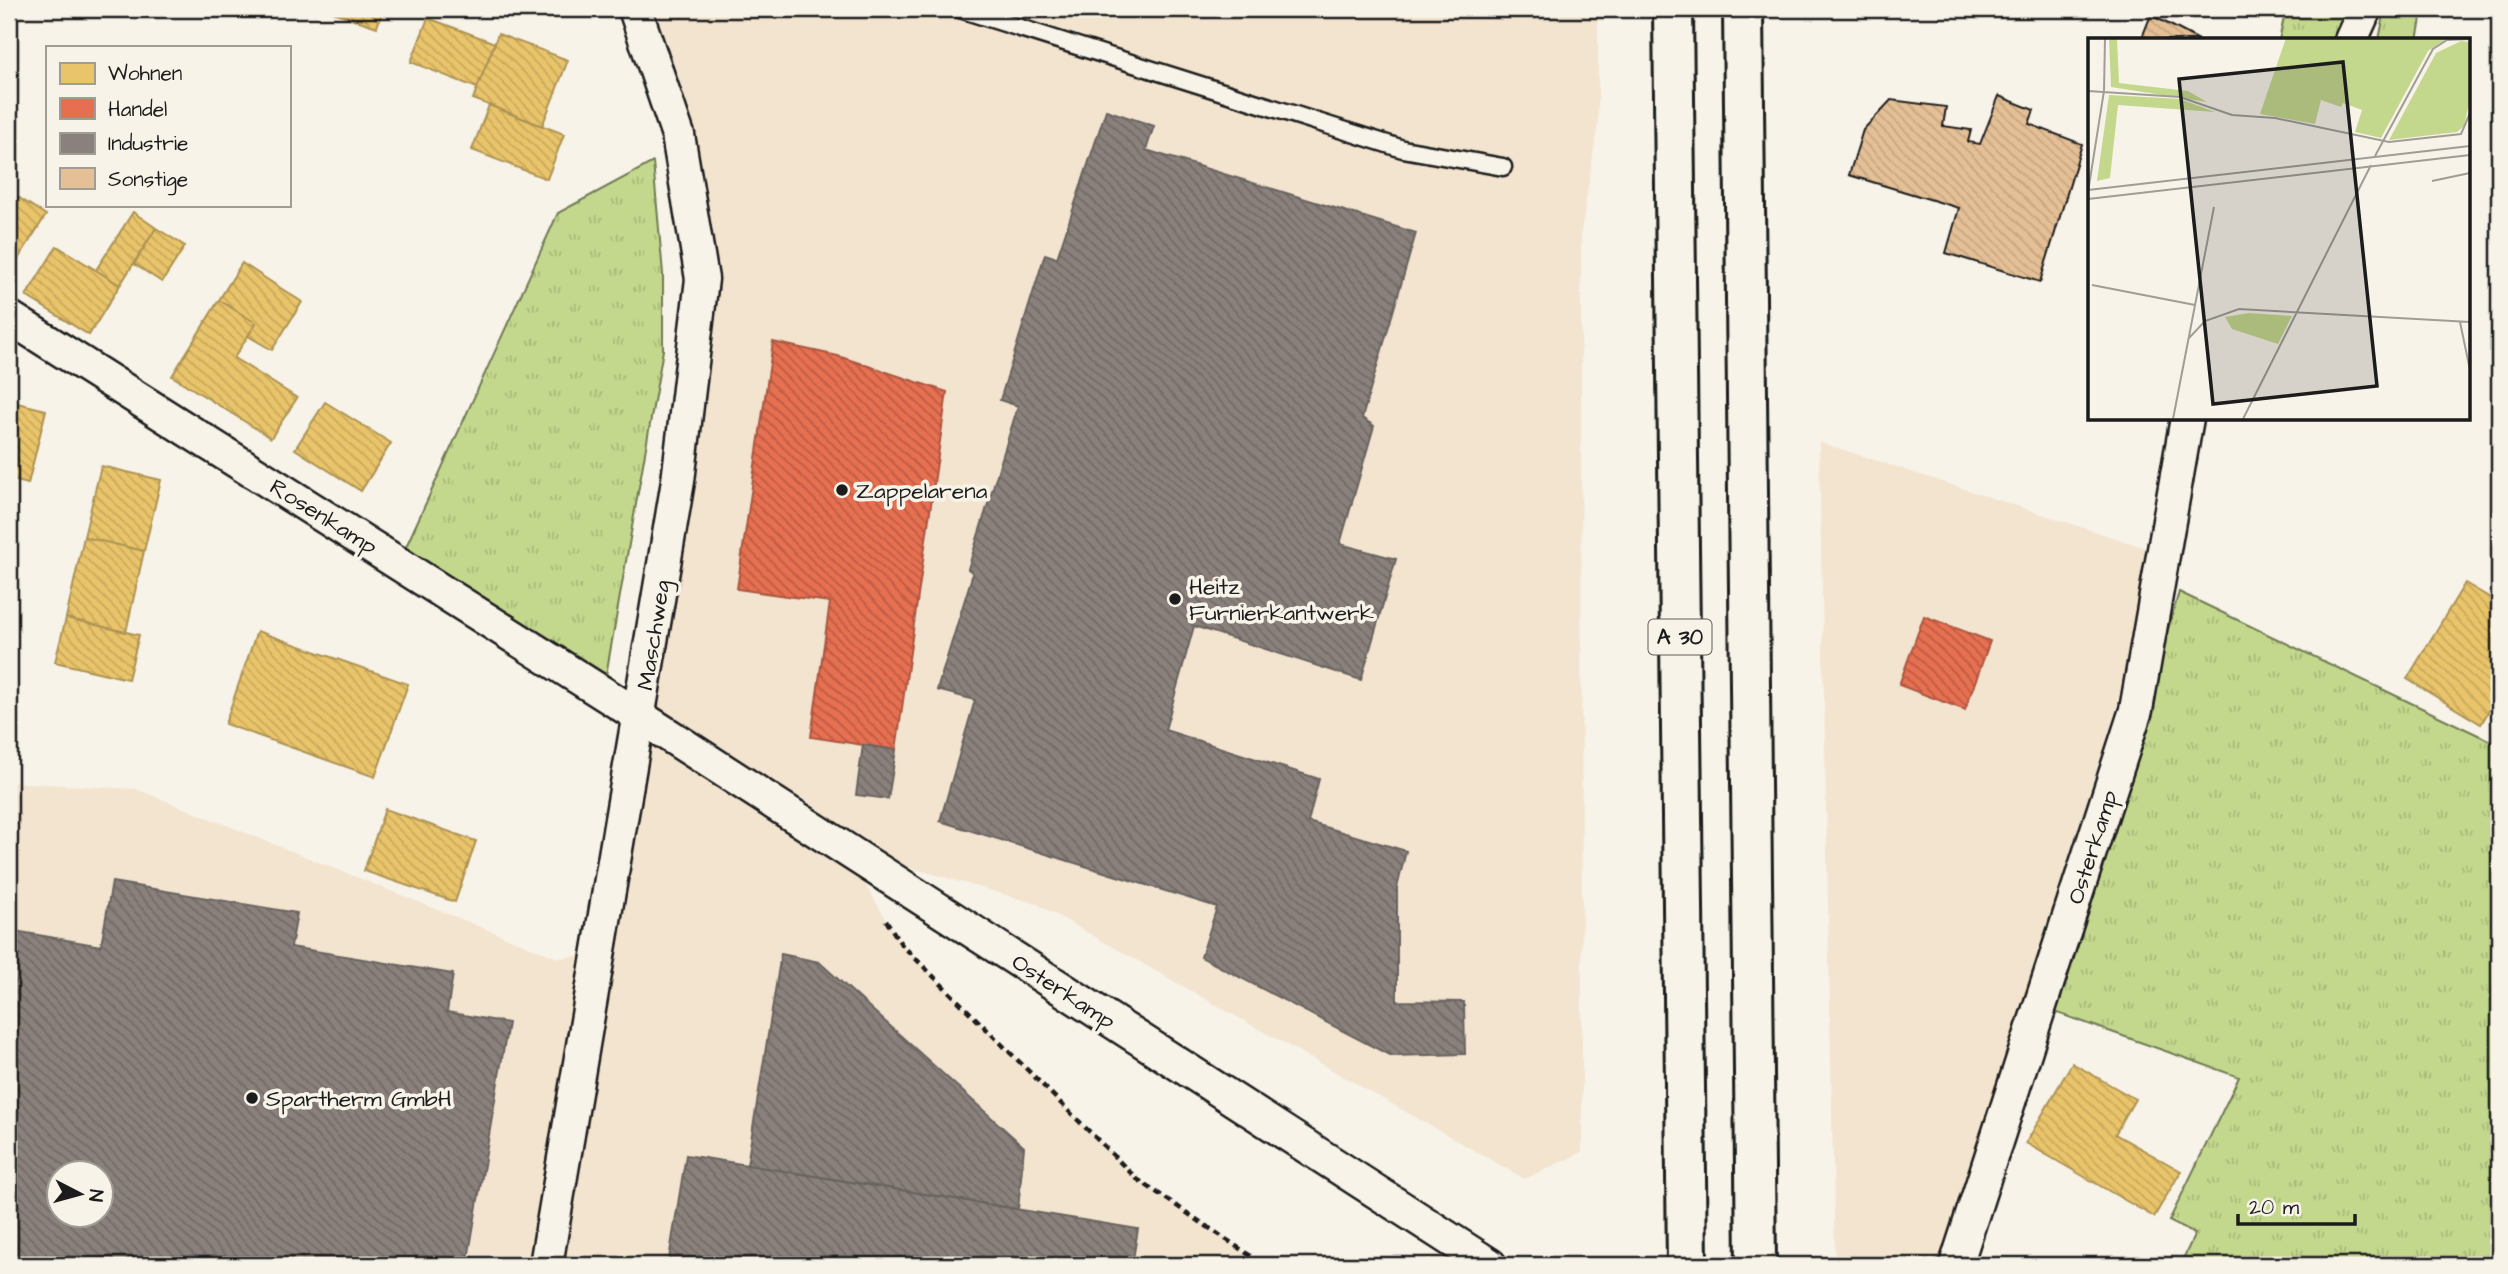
<svg xmlns="http://www.w3.org/2000/svg" width="2508" height="1274" viewBox="0 0 2508 1274" font-family="'Architects Daughter',sans-serif">
  <style>
    .built { fill: #f2e4cf; fill-rule: evenodd }
    .grass { fill: url(#grass-tufts); stroke: #707a54; stroke-width: 2 }
    .homes { fill: url(#homes-back-hatch); stroke: #ac9253; stroke-width: 2 }
    .shops { fill: url(#shops-back-hatch); stroke: #aa5641; stroke-width: 2 }
    .industry { fill: url(#industry-back-hatch); stroke: #69635f; stroke-width: 2; fill-rule: evenodd }
    .building { fill: url(#building-back-hatch); stroke: #1c1c1c; stroke-width: 2 }
    .lines { fill: none; stroke-linecap: round; stroke-linejoin: round }
    .lane-casing { stroke: #1c1c1c; stroke-width: 21 }
    .street-casing { stroke: #1c1c1c; stroke-width: 37 }
    .highway-casing { stroke: #1c1c1c; stroke-width: 44 }
    .path { stroke: #1c1c1c; stroke-width: 4.5; stroke-dasharray: 7 5; stroke-linecap: butt }
    .lane { stroke: #f7f3e8; stroke-width: 16 }
    .street { stroke: #f7f3e8; stroke-width: 32 }
    .highway { stroke: #f7f3e8; stroke-width: 38 }
    .poi-dot { fill: #1c1c1c; stroke: #f7f3e8; stroke-width: 2.5 }
    .labels { text-anchor: middle; stroke-width: 7; stroke-linejoin: round; paint-order: stroke }
    .shield { fill: #f7f3e8; stroke: #5e5c59; stroke-width: 2 }
    .shield-label { font-size: 21px; font-weight: bold; fill: #1c1c1c }
    .poi-label { font-size: 23px; fill: #1c1c1c; stroke: #f7f3e8; text-anchor: start }
    .street-label { font-size: 23px; fill: #1c1c1c; stroke: #f7f3e8 }
    .inset-road { fill: none; stroke: #9f9d96; stroke-width: 2 }
    .view { fill: #1c1c1c; fill-opacity: 0.15; stroke: #1c1c1c; stroke-width: 3.5 }
    .inset-edge { fill: none; stroke: #1c1c1c; stroke-width: 3.5 }
  </style>
  <defs>
    <pattern id="grass-tufts" width="24" height="20" patternUnits="userSpaceOnUse" patternTransform="scale(1.75)"><rect width="24" height="20" fill="#c4d88d"/><path d="M3 7l-1-3M5 7V3M7 7l1-3M15 17l-1-3M17 17v-4M19 17l1-3" fill="none" stroke="#a8b979"/></pattern>
    <pattern id="homes-back-hatch" width="6" height="6" patternUnits="userSpaceOnUse" patternTransform="scale(1.75)"><rect width="6" height="6" fill="#e9c46a"/><path d="M-1 5l2 2M0 0l6 6M5-1l2 2" fill="none" stroke="#c7a85b"/></pattern>
    <pattern id="shops-back-hatch" width="6" height="6" patternUnits="userSpaceOnUse" patternTransform="scale(1.75)"><rect width="6" height="6" fill="#e76f51"/><path d="M-1 5l2 2M0 0l6 6M5-1l2 2" fill="none" stroke="#ba5a42"/></pattern>
    <pattern id="industry-back-hatch" width="6" height="6" patternUnits="userSpaceOnUse" patternTransform="scale(1.75)"><rect width="6" height="6" fill="#8a817c"/><path d="M-1 5l2 2M0 0l6 6M5-1l2 2" fill="none" stroke="#706965"/></pattern>
    <pattern id="building-back-hatch" width="6" height="6" patternUnits="userSpaceOnUse" patternTransform="scale(1.75)"><rect width="6" height="6" fill="#e5c096"/><path d="M-1 5l2 2M0 0l6 6M5-1l2 2" fill="none" stroke="#c4a481"/></pattern>
  </defs>
  <rect width="100%" height="100%" fill="#f7f3e8"/>
  <filter id="ink" filterUnits="userSpaceOnUse"><feTurbulence type="fractalNoise" baseFrequency=".0143" numOctaves="2"/><feDisplacementMap in="SourceGraphic" scale="14" xChannelSelector="R" yChannelSelector="G"/><feConvolveMatrix kernelMatrix="1 2 1 2 8 2 1 2 1" color-interpolation-filters="sRGB"/></filter>
  <g filter="url(#ink)">
    <path class="built" d="M 635,9 L 1598,9 L 1598,123 L 1581,232 L 1582,1152 L 1525,1179 L 1037,904 L 843,848 L 901,944 L 1137,1179 L 1264,1265 L 9,1265 L 9,782 L 136,789 L 558,958 L 598,954 L 702,279 ZM 60,1172 L 102,1172 L 102,1214 L 60,1214 Z
      M 1819,442 L 2152,550 L 2115,712 L 1938,1265 L 1835,1265 Z"/>
    <path class="grass" d="M 2286,9 L 2347,9 L 2332,40 L 2279,40 Z
      M 2385,9 L 2423,9 L 2417,40 L 2379,40 Z
      M 653,162 L 663,274 L 663,350 L 605,681 L 405,549 L 558,213 Z
      M 2179,592 L 2499,745 L 2499,1265 L 2180,1265 L 2195,1234 L 2169,1221 L 2239,1077 L 2055,1012 Z"/>
    <path class="homes" d="M 334,9 L 383,9 L 377,27 L 333,12 Z
      M 428,18 L 495,43 L 477,88 L 411,62 Z
      M 498,34 L 568,60 L 542,126 L 473,99 Z
      M 489,105 L 564,134 L 547,179 L 472,150 Z
      M 10,192 L 46,215 L 11,270 L 9,268 Z
      M 133,212 L 156,228 L 120,285 L 96,270 Z
      M 156,228 L 185,246 L 162,282 L 134,264 Z
      M 57,246 L 120,285 L 89,335 L 26,296 Z
      M 242,263 L 302,302 L 272,350 L 248,336 L 256,323 L 219,300 Z
      M 219,300 L 256,323 L 234,358 L 297,398 L 271,438 L 172,376 Z
      M 9,401 L 46,410 L 28,484 L 9,479 Z
      M 325,402 L 391,443 L 361,491 L 295,449 Z
      M 101,466 L 161,480 L 144,551 L 84,537 Z
      M 84,537 L 144,551 L 126,632 L 66,618 Z
      M 2465,583 L 2499,603 L 2499,694 L 2481,724 L 2407,679 Z
      M 66,618 L 139,635 L 128,679 L 55,662 Z
      M 257,631 L 408,684 L 375,777 L 225,724 Z
      M 385,809 L 476,841 L 455,902 L 364,871 Z
      M 2072,1063 L 2135,1099 L 2115,1134 L 2181,1171 L 2154,1217 L 2026,1143 Z"/>
    <path class="shops" d="M 773,342 L 838,356 L 947,392 L 896,750 L 811,737 L 830,602 L 737,589 Z
      M 1924,616 L 1990,641 L 1965,710 L 1899,685 Z"/>
    <path class="industry" d="M 1106,110 L 1154,126 L 1146,150 L 1416,233 L 1362,418 L 1374,426 L 1340,544 L 1396,559 L 1361,680 L 1194,626 L 1165,730 L 1319,779 L 1308,822 L 1406,851 L 1397,888 L 1397,1001 L 1464,1002 L 1465,1054 L 1391,1056 L 1201,957 L 1217,907 L 940,821 L 975,700 L 937,690 L 973,573 L 968,569 L 1018,406 L 1000,400 L 1045,254 L 1057,258 Z
      M 863,745 L 896,750 L 888,799 L 856,795 Z
      M 112,882 L 297,913 L 291,947 L 453,974 L 447,1012 L 508,1023 L 467,1265 L 9,1265 L 9,930 L 101,946 ZM 60,1172 L 102,1172 L 102,1214 L 60,1214 Z
      M 781,954 L 819,962 L 1024,1147 L 1018,1209 L 747,1165 Z
      M 686,1155 L 1138,1229 L 1132,1265 L 668,1265 Z"/>
    <path class="building" d="M 2151,15 L 2199,40 L 2141,40 Z
      M 1999,96 L 2034,110 L 2029,124 L 2082,144 L 2040,282 L 1946,253 L 1959,208 L 1849,175 L 1863,130 L 1891,100 L 1946,107 L 1943,126 L 1971,130 L 1968,142 L 1980,144 Z"/>
    <g class="lines">
      <g class="lane-casing">
        <path id="lane" d="M 960,9 L 1403,149 L 1503,167"/>
      </g>
      <g class="street-casing">
        <path id="street" d="M 2351,40 L 2365,9
          M 9,317 L 639,716 L 1490,1265
          M 546,1265 L 678,481 L 702,279 L 678,135 L 635,9
          M 1956,1265 L 2136,710 L 2187,418"/>
      </g>
      <g class="highway-casing">
        <path id="highway" d="M 1673,9 L 1687,1265
          M 1743,9 L 1756,1265"/>
      </g>
      <path class="path" d="M 886,920 L 901,944 L 1137,1179 L 1264,1265"/>
      <use href="#lane" class="lane"/>
      <use href="#street" class="street"/>
      <use href="#highway" class="highway"/>
    </g>
  </g>
  <g class="poi-dot">
    <circle cx="842" cy="490" r="7"/>
    <circle cx="1175" cy="599" r="7"/>
    <circle cx="252" cy="1098" r="7"/>
  </g>
  <g class="labels">
    <rect class="shield" x="1648.5" y="619.5" width="63" height="35" rx="5"/>
    <g class="shield-label">
      <text x="1680" y="644">A 30</text>
    </g>
    <g class="poi-label">
      <text x="856" y="498">Zappelarena</text>
      <text x="1189" y="594">Heitz<tspan x="1189" dy="26">Furnierkantwerk</tspan></text>
      <text x="266" y="1106">Spartherm GmbH</text>
    </g>
    <g class="street-label">
      <text transform="translate(324 516) rotate(32)" y="8">Rosenkamp</text>
      <text transform="translate(653 635) rotate(-81)" y="8">Maschweg</text>
      <text transform="translate(2092 847) rotate(-72)" y="8">Osterkamp</text>
      <text transform="translate(1064 991) rotate(33)" y="8">Osterkamp</text>
    </g>
  </g>
  <g transform="translate(2088 38)">
    <rect width="382" height="382" fill="#f7f3e8"/>
    <path d="M 21,0 L 29,0 L 31,45 L 100,53 L 119,64 L 23,49 ZM 198,0 L 360,0 L 340,13 L 293,100 L 267,94 L 274,72 L 255,65 L 253,69 L 233,62 L 227,86 L 172,76 ZM 373,3 L 381,4 L 381,66 L 376,88 L 369,94 L 301,102 L 348,15 ZM 21,57 L 92,61 L 127,74 L 30,67 L 22,140 L 9,143 ZM 161,275 L 204,278 L 190,306 L 144,291 L 137,279 Z" fill="#c4d88d"/>
    <path class="inset-road" d="M 0,53 L 92,59 L 144,77 L 187,80 L 301,104 L 373,96 L 382,75M 287,118 L 345,11 L 359,2 L 382,1M 344,143 L 382,135M 0,152 L 382,108M 0,154 L 16,53 L 17,0M 0,161 L 382,117M 4,247 L 107,267M 372,284 L 382,332M 101,300 L 117,283 L 151,271 L 382,284M 85,381 L 126,169M 155,381 L 283,127"/>
    <path class="view" d="M 255,24 L 289,348 L 125,366 L 91,41 Z"/>
    <rect width="382" height="382" class="inset-edge"/>
  </g>
  <rect width="2508" height="1274" fill="none" stroke="#f7f3e8" stroke-width="35"/>
  <rect x="18" y="18" width="2473" height="1239" fill="none" stroke="#1c1c1c" stroke-width="2.5" filter="url(#ink)"/>
  <rect x="46" y="46" width="245" height="161" fill="#f7f3e8" stroke="#9f9d96" stroke-width="2"/>
  <rect x="60" y="63" width="35" height="21" fill="#e9c46a" stroke="#9f9d96" stroke-width="2"/>
  <text x="108" y="80" font-size="21" fill="#1c1c1c">Wohnen</text>
  <rect x="60" y="98" width="35" height="21" fill="#e76f51" stroke="#9f9d96" stroke-width="2"/>
  <text x="108" y="116" font-size="21" fill="#1c1c1c">Handel</text>
  <rect x="60" y="133" width="35" height="21" fill="#8a817c" stroke="#9f9d96" stroke-width="2"/>
  <text x="108" y="150" font-size="21" fill="#1c1c1c">Industrie</text>
  <rect x="60" y="168" width="35" height="21" fill="#e5c096" stroke="#9f9d96" stroke-width="2"/>
  <text x="108" y="186" font-size="21" fill="#1c1c1c">Sonstige</text>
  <g transform="translate(80 1194) rotate(96)"><circle r="33" fill="#f7f3e8" stroke="#9f9d96" stroke-width="2"/>
  <path d="M0-5L12 26L0 18L-12 26Z" fill="#1c1c1c"/>
  <text y="-10" font-size="19" font-weight="bold" text-anchor="middle" fill="#1c1c1c">N</text>
  </g>
  <path d="M2238 1214v10h117v-10" fill="none" stroke="#1c1c1c" stroke-width="3.5"/>
  <text x="2249" y="1214" font-size="21" fill="#1c1c1c" stroke="#f7f3e8" stroke-width="5" paint-order="stroke">20 m</text>
</svg>
